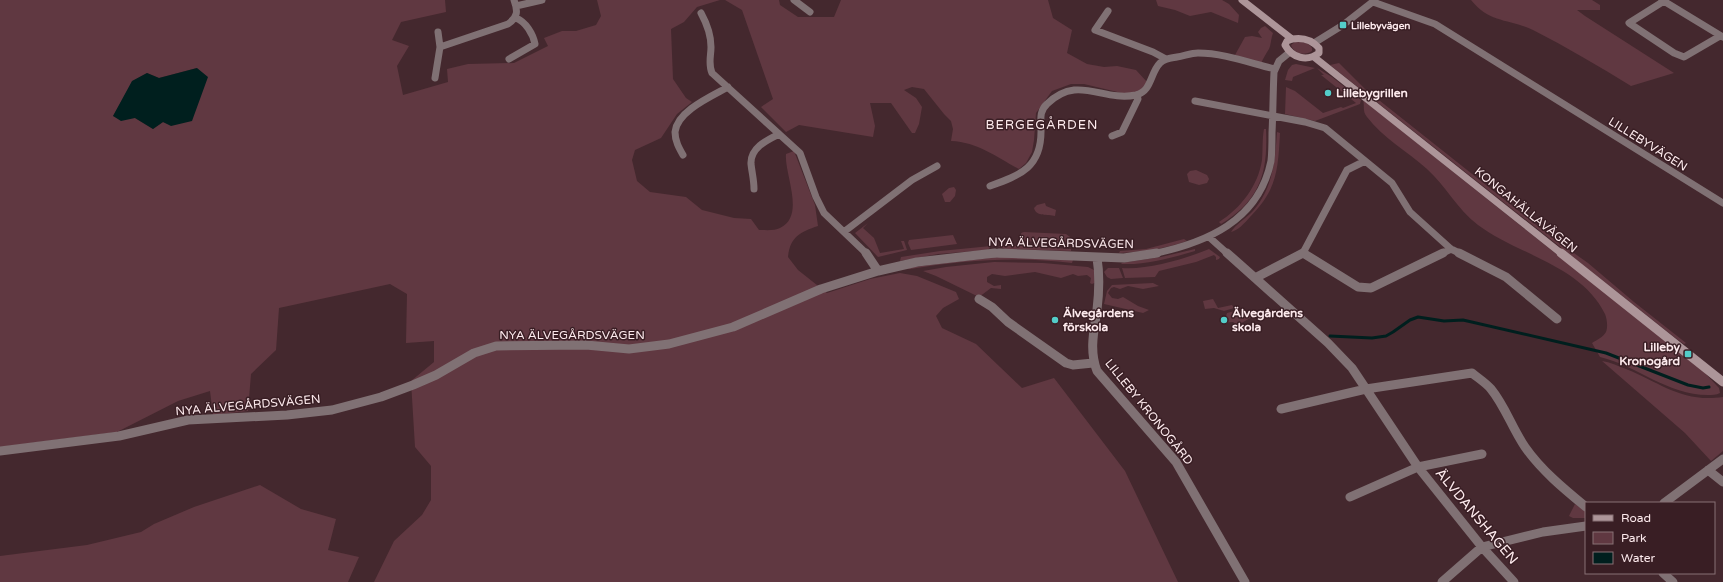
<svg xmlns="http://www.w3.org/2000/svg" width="1723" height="582" viewBox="0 0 1723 582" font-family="'Varela Round',sans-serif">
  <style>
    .green { fill: #603841; fill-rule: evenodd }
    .water { fill: #001f1e }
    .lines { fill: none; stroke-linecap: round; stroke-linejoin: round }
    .stream { stroke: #001f1e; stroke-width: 3 }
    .street-far1 { stroke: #807174; stroke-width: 7 }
    .street { stroke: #807174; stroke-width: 9 }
    .secondary-far1 { stroke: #ad9599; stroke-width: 7 }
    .secondary { stroke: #ad9599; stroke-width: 9 }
    .poi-dot { fill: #53cdc9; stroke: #391e24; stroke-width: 1.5 }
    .labels { text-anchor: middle; stroke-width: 3; stroke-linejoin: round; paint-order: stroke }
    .far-poi-label { font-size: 10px; font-weight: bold; fill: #fdeaed; stroke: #391e24; text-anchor: start }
    .poi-label { font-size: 12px; font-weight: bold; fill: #fdeaed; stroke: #391e24; text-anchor: start }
    .street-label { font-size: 12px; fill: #fdeaed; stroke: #391e24 }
    .neighbourhood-label { font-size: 13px; letter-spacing: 1px; fill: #fdeaed; stroke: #391e24 }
    .near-street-label { font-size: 14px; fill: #fdeaed; stroke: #391e24 }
  </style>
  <rect width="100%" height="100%" fill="#44282e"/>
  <path class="green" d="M 0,0 L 445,0 L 446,12 L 401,22 L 392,40 L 409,46 L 397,66 L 403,95 L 448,82 L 447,69 L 468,64 L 514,63 L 548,46 L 544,38 L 562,31 L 576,31 L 596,25 L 601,16 L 597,0 L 720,0 L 697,7 L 684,22 L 671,29 L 673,79 L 686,98 L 692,102 L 677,114 L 661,138 L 635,150 L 632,160 L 637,181 L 650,192 L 686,197 L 702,210 L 734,218 L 751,219 L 759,230 C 765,230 775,231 780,228 C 806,216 784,174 786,154 L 794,151 L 815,205 L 818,226 C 800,232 790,237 788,257 L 798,270 L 827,293 L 870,279 L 900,273 L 917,276 L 956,292 L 959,299 L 943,308 L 936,316 L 942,328 L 976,344 L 1022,388 L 1054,378 L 1125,471 L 1178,582 L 374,582 L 394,541 L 422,515 L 431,500 L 431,466 L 415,447 L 411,381 L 434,362 L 434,341 L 406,343 L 407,294 L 390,284 L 279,308 L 276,350 L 251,374 L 248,411 L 213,415 L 210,391 L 178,401 L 117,432 L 0,447 ZM 197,68 L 168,124 L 163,122 L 153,129 L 135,118 L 113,116 L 133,81 L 147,73 L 159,78 Z
    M 725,0 L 779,0 L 780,5 L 798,17 L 834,17 L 841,0 L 1048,0 L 1053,18 L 1072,30 L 1067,53 L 1087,64 L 1104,67 L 1117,66 L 1136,70 L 1147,82 L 1140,91 L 1130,95 L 1084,84 L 1071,84 L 1052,91 L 1036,113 L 1034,140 L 1032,152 L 1026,163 L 1019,169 C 996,157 978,142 951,141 L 953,129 L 951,121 L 944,114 L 924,89 L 912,87 L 904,90 L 916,98 L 922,107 L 919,124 L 915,133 L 912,133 L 891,103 L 870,103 L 875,126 L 873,137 L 799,125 L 786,132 L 761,107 L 773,99 L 742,10 Z
    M 1156,0 L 1222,0 L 1229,4 L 1239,15 L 1238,23 L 1211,12 L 1190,16 L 1175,10 L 1158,6 Z
    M 1471,0 L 1592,0 L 1600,5 L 1600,10 L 1577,10 L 1585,16 L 1674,73 L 1631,86 C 1599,66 1566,47 1533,30 C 1510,19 1489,23 1471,0 Z
    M 1265,26 L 1273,33 C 1271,38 1271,45 1269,49 C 1266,54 1263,58 1261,64 L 1235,55 L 1245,37 L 1252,36 L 1262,38 L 1258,32 L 1261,28 Z
    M 1295,42 C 1302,42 1308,42 1312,48 L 1312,51 C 1305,56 1294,54 1291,45 Z
    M 1339,63 L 1365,89 L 1554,239 L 1588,263 L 1634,302 L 1686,343 L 1684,344 L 1678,340 L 1330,65 Z
    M 1296,64 L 1315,68 L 1293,77 L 1292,81 L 1285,80 L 1288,70 L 1292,65 Z
    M 1317,68 L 1332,77 L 1361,100 L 1360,104 L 1315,121 L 1285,114 L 1286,87 L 1295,91 L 1323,113 L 1341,107 L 1343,108 L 1356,103 L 1321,75 L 1324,75 Z
    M 1363,100 L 1703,371 L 1719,388 L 1720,393 C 1716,395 1712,395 1708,395 C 1667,395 1638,366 1600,357 L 1592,343 C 1597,340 1603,337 1606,332 C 1608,327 1607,319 1605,314 C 1581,265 1518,255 1478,225 C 1457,209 1446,186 1427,169 C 1407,151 1383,138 1367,117 C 1362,111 1365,106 1363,100 Z
    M 1264,129 L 1266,129 C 1268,173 1260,200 1221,224 L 1219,222 C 1241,208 1258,186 1262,160 C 1263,150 1262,139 1264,129 Z
    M 1277,132 L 1280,133 C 1278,170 1277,190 1250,217 C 1245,223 1237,231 1231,232 C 1235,225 1246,218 1253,211 C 1273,188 1275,161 1277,132 Z
    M 1196,170 L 1207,175 L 1209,179 L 1207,183 L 1199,185 L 1189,182 L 1187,174 L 1190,171 Z
    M 954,187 L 956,190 L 955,196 L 950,202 L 945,202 L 942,194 L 949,188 Z
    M 1045,203 L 1046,206 L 1056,210 L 1055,216 C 1048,214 1036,217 1034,208 L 1037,205 Z
    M 868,223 L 863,228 L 874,238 L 880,253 L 904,249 L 901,241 L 904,241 L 907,250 L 878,257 L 855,233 Z
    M 1024,232 L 1066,234 L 1070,237 L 1070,243 L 1023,241 L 1021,233 Z
    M 953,235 L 957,244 L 911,250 L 908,243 L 909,240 Z
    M 1184,239 L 1187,241 C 1164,249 1143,252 1119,253 L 1120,251 L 1146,249 Z
    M 991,246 L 988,250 L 938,254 L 900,261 L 901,257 L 940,251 Z
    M 998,246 L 1024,246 L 1071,249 L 1071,251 L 1005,249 Z
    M 1195,249 L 1195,251 C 1171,258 1147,265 1122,264 L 1121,263 L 1161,257 Z
    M 1209,249 L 1220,257 L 1219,259 L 1216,260 L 1216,257 L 1214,255 L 1196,262 L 1159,271 L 1155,277 L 1125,278 L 1122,268 C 1147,270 1185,259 1209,249 Z
    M 1005,256 L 1073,260 L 1072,263 C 1018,256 964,260 910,269 L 905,268 Z
    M 994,262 L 1043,263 L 1088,267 L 1094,270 L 1097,282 L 1092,284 L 1090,283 L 1091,278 L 1087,275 L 1078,276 L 1073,274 L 1061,278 L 1035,272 L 1005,276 L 992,274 L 987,277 L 987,282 L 994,286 L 1001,285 L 1001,289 L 991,288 L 979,297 L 936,276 L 923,271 L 946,267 Z
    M 1108,268 L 1119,268 L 1123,278 L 1111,279 L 1107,277 L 1104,272 Z
    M 1153,283 L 1159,286 L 1143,289 L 1128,286 L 1120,289 L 1114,287 L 1111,288 L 1108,293 L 1112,298 L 1118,299 L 1123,297 L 1138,306 L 1149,310 L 1143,313 L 1104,304 L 1107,291 L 1112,285 Z
    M 1213,299 L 1218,308 L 1232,305 L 1234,308 L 1224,311 L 1214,308 L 1205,309 L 1203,301 Z
    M 1239,310 L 1244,314 L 1247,312 L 1252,317 L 1238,325 L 1233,322 L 1220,323 L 1225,320 L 1227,313 Z
    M 1602,361 C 1610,362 1618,366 1626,369 C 1661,383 1682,403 1723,397 L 1723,451 L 1711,461 L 1685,433 Z
    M 260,485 L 301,509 L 336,519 L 328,550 L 359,557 L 348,582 L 0,582 L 0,556 L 87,545 L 141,532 L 154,524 L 194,507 Z
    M 1575,504 L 1585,511 L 1585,518 L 1573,518 L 1569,516 Z"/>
  <path class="water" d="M 197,68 L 208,77 L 192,121 L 171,126 L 163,122 L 153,129 L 135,118 L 121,121 L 113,116 L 132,81 L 147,73 L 159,78 Z"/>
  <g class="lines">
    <path class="stream" d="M 1330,336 L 1372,338 L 1386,336 L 1393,332 L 1410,320 L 1418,317 L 1444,321 L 1463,320 L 1606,353 L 1688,385 L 1703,388 L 1709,387"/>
    <path class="street-far1" d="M 794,0 L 810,12
      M 1662,0 L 1723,37
      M 1664,1 L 1629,23 L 1674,53 L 1684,57 L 1720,36
      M 1373,2 L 1435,24 L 1723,203
      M 516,6 L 542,0
      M 1108,11 L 1095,30 L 1153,52 L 1166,59
      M 701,13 C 707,24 711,35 711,47 C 711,56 708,64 712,73 L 800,153 L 816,197 L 824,213 L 867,254
      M 1314,43 L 1343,25 L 1375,0
      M 440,47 L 508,24 C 518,17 518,11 514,0
      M 509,59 L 535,44 C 533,34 526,22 516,18
      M 435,78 L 440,47 L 438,32
      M 1195,101 L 1305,122 L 1325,128 L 1392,183 L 1410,212 L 1451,249 L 1461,254
      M 1112,136 L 1122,132 L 1138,99 L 1137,95
      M 683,155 C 679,148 675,141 675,132 C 677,111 712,96 728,87
      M 990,186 C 1021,175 1042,167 1041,129 C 1041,120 1039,111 1047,104 C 1078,74 1102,102 1136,95 C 1152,91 1150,73 1160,63 C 1165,58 1172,58 1177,57 C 1184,56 1191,53 1198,53 C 1224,53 1250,63 1275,69
      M 754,189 C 754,180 752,173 751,164 C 750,148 767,140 779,134
      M 845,231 L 912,180 L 937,166
      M 1209,237 L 1228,254
      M 1303,253 L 1347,170 L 1365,161
      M 986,254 L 1025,254
      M 1152,254 C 1206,243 1259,221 1271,161 C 1272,152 1272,142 1272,133 C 1273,113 1273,92 1274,72 L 1279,61 L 1290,52
      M 1301,254 L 1305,254
      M 1441,254 L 1451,249"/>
    <path class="street" d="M 866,253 L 878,271
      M 999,253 L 1124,258 L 1157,253
      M 1227,253 L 1328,343 L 1352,368 L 1418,467 L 1482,547 L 1514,582
      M 1303,253 L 1358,287 L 1371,288 L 1443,253
      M 1459,253 L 1506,277 L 1557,319
      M 1097,258 C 1100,276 1099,293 1097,310 C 1094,331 1089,350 1097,371 L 1176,462 L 1245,582
      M 1255,278 L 1303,253
      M 979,299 L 992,307 L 1008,322 L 1066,363 L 1073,365 L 1093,363
      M 1281,409 L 1366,389 L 1472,373 C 1478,378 1486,383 1491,389 C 1505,406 1512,428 1525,447 C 1541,470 1564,489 1586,507
      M 0,451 L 119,436 L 188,420 L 287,415 L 332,410 L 381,397 L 413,385 L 436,375 L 474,353 L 496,346 L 586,345 L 629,349 L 669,344 L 733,327 L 821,289 L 878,271 L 917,262 L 995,253
      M 1708,470 L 1723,482
      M 1350,497 L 1418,467 L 1482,454
      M 1664,503 L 1723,459
      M 1663,573 L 1673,582
      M 1442,582 L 1482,547 L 1543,532 L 1586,526"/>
    <path class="secondary-far1" d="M 1242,0 L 1292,39
      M 1292,39 C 1303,37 1312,40 1319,48 L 1319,53 C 1307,62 1292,58 1285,45 L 1287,41 Z
      M 1314,57 L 1562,254"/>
    <path class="secondary" d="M 1561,253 L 1723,382"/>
  </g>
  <g class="poi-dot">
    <rect x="1339" y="21" width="8" height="8" rx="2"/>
    <circle cx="1328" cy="93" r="4"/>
    <circle cx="1055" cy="320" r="4"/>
    <circle cx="1224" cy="320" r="4"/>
    <rect x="1684" y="350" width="8" height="8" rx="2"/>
  </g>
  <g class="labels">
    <g class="far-poi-label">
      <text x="1351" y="29">Lillebyvägen</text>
    </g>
    <g class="poi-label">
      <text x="1336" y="97">Lillebygrillen</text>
      <text x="1063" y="317">Älvegårdens<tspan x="1063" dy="14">förskola</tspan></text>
      <text x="1232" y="317">Älvegårdens<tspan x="1232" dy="14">skola</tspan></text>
      <text x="1680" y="351" text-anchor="end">Lilleby<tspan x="1680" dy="14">Kronogård</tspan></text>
    </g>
    <g class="street-label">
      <text transform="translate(1648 144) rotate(32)" y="4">LILLEBYVÄGEN</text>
      <text transform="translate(1526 210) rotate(39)" y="4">KONGAHÄLLAVÄGEN</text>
      <text transform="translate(1061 243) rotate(1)" y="4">NYA ÄLVEGÅRDSVÄGEN</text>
      <text x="572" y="339">NYA ÄLVEGÅRDSVÄGEN</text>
      <text transform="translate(248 405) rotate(-5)" y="4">NYA ÄLVEGÅRDSVÄGEN</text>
      <text transform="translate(1149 412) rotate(51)" y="4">LILLEBY KRONOGÅRD</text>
    </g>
    <g class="neighbourhood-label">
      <text x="1042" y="129">BERGEGÅRDEN</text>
    </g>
    <g class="near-street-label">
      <text transform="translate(1477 516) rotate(50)" y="5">ÄLVDANSHAGEN</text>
    </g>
  </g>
  <rect x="1585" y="502" width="130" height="72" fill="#391e24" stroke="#877074"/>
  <rect x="1593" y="515" width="20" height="6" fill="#ad9599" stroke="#877074"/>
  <text x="1621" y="522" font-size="12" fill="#fdeaed">Road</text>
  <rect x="1593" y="532" width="20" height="12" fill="#603841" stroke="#877074"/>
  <text x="1621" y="542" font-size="12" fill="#fdeaed">Park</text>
  <rect x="1593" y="552" width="20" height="12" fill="#001f1e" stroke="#877074"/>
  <text x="1621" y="562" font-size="12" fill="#fdeaed">Water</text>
</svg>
